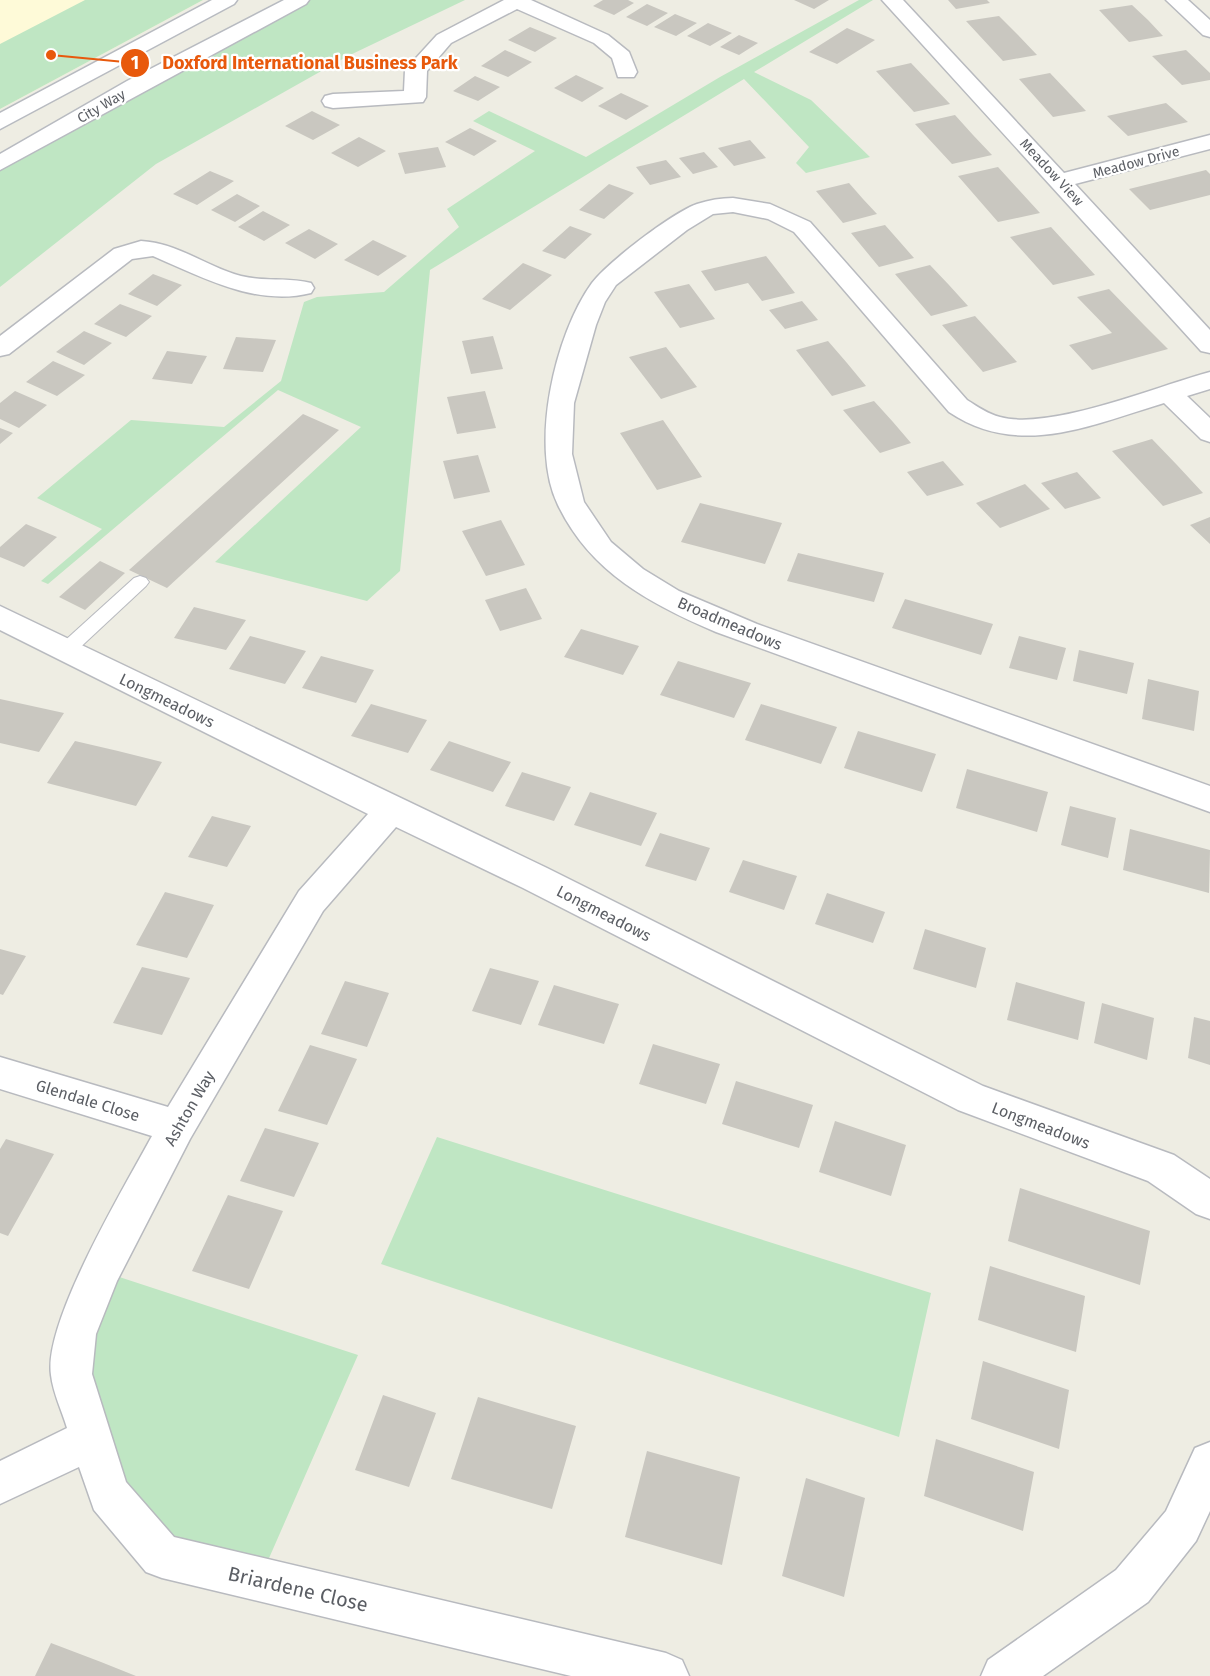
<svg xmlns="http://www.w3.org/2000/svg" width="1210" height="1676" viewBox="0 0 1210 1676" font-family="'Fira Sans',sans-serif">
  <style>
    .commercial { fill: #fefad8 }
    .green { fill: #bfe6c3 }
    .building { fill: #c9c7c0 }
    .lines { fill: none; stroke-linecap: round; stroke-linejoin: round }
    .service-casing { stroke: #b8babf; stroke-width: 2 }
    .minor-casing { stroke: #b8babf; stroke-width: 3 }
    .secondary-casing { stroke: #b8bbc1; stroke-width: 3 }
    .service { fill: #fff; fill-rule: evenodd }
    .minor { fill: #fff; fill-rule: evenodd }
    .secondary { fill: #fff; fill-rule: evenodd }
    .labels { text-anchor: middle; stroke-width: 4.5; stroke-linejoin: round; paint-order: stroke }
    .far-street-label { font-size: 14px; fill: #5b5e64; stroke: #fff }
    .street-label { font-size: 16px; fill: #5b5e64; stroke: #fff }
    .near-street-label { font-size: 20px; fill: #5b5e64; stroke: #fff }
    .leader { fill: none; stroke: #e8590c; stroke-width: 2 }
    .callout-dot { fill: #e8590c; stroke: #fff; stroke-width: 2 }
    .mark-label { font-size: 18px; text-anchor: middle; font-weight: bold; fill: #fff }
    .callout-label { font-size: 18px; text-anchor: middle; font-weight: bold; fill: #e8590c; stroke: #fff; stroke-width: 4.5; stroke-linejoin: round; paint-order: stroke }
  </style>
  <rect width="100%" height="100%" fill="#eeede3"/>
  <path class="commercial" d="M 0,0 L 203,0 L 0,109 Z"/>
  <path class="green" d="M 85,0 L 203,0 L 0,109 L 0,44 Z
    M 299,0 L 465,0 L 348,56 L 156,164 L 0,287 L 0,163 Z
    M 859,0 L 873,0 L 754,72 L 811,100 L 870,157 L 806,173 L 796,163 L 809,147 L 744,79 L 430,270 L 400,571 L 367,601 L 215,562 L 361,427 L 278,390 L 48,584 L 41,581 L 102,529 L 37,498 L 131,420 L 224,427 L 281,381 L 304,302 L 317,297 L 384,292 L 459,227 L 447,209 L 535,151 L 473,121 L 489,111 L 586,157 L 720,77 Z
    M 437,1137 L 931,1293 L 899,1437 L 381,1264 Z
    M 101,1271 L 358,1355 L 259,1581 L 162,1556 L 109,1495 L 76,1334 Z"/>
  <path class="building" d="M 603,0 L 628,0 L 634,3 L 614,15 L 593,6 Z
    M 794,0 L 829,0 L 814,9 Z
    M 948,0 L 987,0 L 990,3 L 956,9 Z
    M 647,4 L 668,13 L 647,26 L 626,17 Z
    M 1132,5 L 1148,20 L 1163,36 L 1129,42 L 1099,10 Z
    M 675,14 L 697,23 L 676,36 L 654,27 Z
    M 999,16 L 1018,35 L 1037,55 L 1003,61 L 966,21 Z
    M 708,23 L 732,33 L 710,46 L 687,36 Z
    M 530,27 L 557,38 L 535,52 L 508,40 Z
    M 847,28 L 875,40 L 837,64 L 809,52 Z
    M 739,35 L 758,43 L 739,55 L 720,47 Z
    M 505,50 L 532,62 L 508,77 L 481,66 Z
    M 1186,50 L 1210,73 L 1210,80 L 1182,85 L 1152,56 Z
    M 911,63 L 930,83 L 950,104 L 914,112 L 876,71 Z
    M 1050,73 L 1086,111 L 1053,117 L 1019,79 Z
    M 576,75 L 604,88 L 582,102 L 554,88 Z
    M 475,76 L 500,87 L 478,101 L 453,91 Z
    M 621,93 L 649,106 L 626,120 L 598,106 Z
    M 1166,103 L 1188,122 L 1128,136 L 1107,116 Z
    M 312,111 L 340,125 L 313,140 L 285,126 Z
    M 955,115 L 973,135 L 992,155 L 952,164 L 915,124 Z
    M 470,128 L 497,141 L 474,156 L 445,142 Z
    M 359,137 L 386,151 L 358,167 L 331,153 Z
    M 750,140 L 766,158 L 734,166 L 718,148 Z
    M 438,147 L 446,167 L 405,174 L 398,153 Z
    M 704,152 L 718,167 L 693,174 L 679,158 Z
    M 666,160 L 681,177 L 650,185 L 636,167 Z
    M 998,167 L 1040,213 L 998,222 L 958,176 Z
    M 1206,170 L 1210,174 L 1210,195 L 1150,210 L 1129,189 Z
    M 210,171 L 234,181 L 197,205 L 173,194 Z
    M 849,183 L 863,199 L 877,214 L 843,223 L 816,191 Z
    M 609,184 L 634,193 L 604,219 L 579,210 Z
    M 237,194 L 260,206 L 235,222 L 211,210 Z
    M 263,211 L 290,225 L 264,241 L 238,227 Z
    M 885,225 L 900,242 L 914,258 L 879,267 L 851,233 Z
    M 570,226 L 592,234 L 565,259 L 542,251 Z
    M 1051,227 L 1095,275 L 1053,285 L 1010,237 Z
    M 309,229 L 338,244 L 315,259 L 285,243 Z
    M 373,240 L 407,256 L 378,276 L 344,260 Z
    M 766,256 L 795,293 L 762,301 L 748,283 L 715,291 L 701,271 Z
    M 523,263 L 552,275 L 510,310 L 482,299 Z
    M 930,265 L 949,285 L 968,306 L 931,316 L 895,274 Z
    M 153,274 L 182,285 L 157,306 L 128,294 Z
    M 689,284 L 715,319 L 680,328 L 654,292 Z
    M 1109,289 L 1144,325 L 1168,349 L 1092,370 L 1069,345 L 1112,333 L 1077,297 Z
    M 802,301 L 818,320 L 785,329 L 769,310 Z
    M 120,304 L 152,316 L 126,337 L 94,324 Z
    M 975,316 L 1017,362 L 983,372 L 942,325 Z
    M 84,331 L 112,343 L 84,365 L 56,352 Z
    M 493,336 L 503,369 L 471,374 L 462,341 Z
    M 236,337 L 276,340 L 263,372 L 223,369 Z
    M 828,341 L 847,363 L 866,386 L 832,396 L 796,350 Z
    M 666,347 L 697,387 L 661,399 L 629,357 Z
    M 167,351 L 207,356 L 192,384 L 152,379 Z
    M 53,361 L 85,375 L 57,396 L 26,382 Z
    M 15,391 L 47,405 L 19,428 L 0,419 L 0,403 Z
    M 485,391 L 496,428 L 457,434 L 447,397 Z
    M 874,401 L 893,422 L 911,443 L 880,453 L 843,410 Z
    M 303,414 L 339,430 L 167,588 L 129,570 Z
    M 663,420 L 702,477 L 657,490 L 620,433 Z
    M 0,428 L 13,433 L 0,444 Z
    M 1152,439 L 1177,465 L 1203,493 L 1163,506 L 1112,451 Z
    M 478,455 L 490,492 L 454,499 L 443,461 Z
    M 943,461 L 964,485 L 927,496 L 907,472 Z
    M 1077,472 L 1101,498 L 1065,509 L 1041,483 Z
    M 1025,484 L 1050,509 L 1000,528 L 976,503 Z
    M 700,503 L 782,523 L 765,564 L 681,542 Z
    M 1210,517 L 1210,544 L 1190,525 Z
    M 501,520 L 525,565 L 486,576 L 462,531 Z
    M 26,524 L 57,537 L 24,567 L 0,557 L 0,547 Z
    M 798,553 L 884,573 L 874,602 L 787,581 Z
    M 100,561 L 125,573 L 85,610 L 59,597 Z
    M 526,588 L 542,619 L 500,631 L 485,600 Z
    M 905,599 L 993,624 L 981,655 L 892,628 Z
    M 194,607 L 246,620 L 226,650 L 174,638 Z
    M 581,629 L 639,646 L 623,675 L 564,657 Z
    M 250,636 L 306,651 L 285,684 L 229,669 Z
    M 1019,636 L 1066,648 L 1057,680 L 1009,668 Z
    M 1079,650 L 1134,663 L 1127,694 L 1073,681 Z
    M 321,656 L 374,670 L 356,703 L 302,688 Z
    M 678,661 L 751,683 L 734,718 L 660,695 Z
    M 1148,679 L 1199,691 L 1194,731 L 1142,719 Z
    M 0,699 L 64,713 L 39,752 L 0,743 Z
    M 371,704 L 427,720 L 408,753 L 351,736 Z
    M 761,704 L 837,727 L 821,764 L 745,740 Z
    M 858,731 L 936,754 L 922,792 L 844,768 Z
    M 75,741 L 118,751 L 162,762 L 136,806 L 47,783 Z
    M 449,741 L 511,762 L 493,792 L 430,770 Z
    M 967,769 L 1048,792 L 1037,832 L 956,808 Z
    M 522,772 L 571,787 L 554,821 L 505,806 Z
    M 590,792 L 657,813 L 641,846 L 574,825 Z
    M 1070,806 L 1116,818 L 1108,858 L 1061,845 Z
    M 212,816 L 251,826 L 227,867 L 188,857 Z
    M 1130,829 L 1210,850 L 1209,893 L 1123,870 Z
    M 660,833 L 710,848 L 696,881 L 645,866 Z
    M 743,860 L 797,876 L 784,910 L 729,892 Z
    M 165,892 L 214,905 L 187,958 L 136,945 Z
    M 827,893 L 885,912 L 873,943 L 815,924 Z
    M 925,929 L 986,948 L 976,988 L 913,969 Z
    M 0,949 L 26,956 L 3,995 L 0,994 Z
    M 142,967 L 190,978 L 162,1035 L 113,1023 Z
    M 490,968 L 539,981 L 521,1025 L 472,1011 Z
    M 345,981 L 389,993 L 367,1047 L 321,1034 Z
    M 1016,982 L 1085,1002 L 1078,1040 L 1007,1020 Z
    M 554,985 L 619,1004 L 604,1044 L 538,1025 Z
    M 1102,1003 L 1154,1018 L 1147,1060 L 1094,1043 Z
    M 1194,1017 L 1210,1021 L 1210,1065 L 1188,1058 Z
    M 653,1044 L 720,1064 L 706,1104 L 639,1084 Z
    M 310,1045 L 357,1059 L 327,1125 L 278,1111 Z
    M 736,1081 L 813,1105 L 799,1148 L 722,1124 Z
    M 835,1121 L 906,1145 L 891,1196 L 819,1172 Z
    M 265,1128 L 319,1143 L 294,1197 L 240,1181 Z
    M 6,1139 L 54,1154 L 8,1236 L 0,1233 L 0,1149 Z
    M 1020,1188 L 1150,1231 L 1140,1285 L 1008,1241 Z
    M 228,1195 L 283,1211 L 249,1289 L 192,1271 Z
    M 990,1266 L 1085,1296 L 1076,1352 L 978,1320 Z
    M 983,1361 L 1069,1390 L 1059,1449 L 971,1419 Z
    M 383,1395 L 436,1413 L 409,1487 L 355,1470 Z
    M 478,1397 L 576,1426 L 552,1509 L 451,1479 Z
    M 936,1439 L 1034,1472 L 1023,1531 L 924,1496 Z
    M 647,1451 L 740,1477 L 722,1565 L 625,1537 Z
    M 806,1478 L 865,1498 L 844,1597 L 782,1576 Z
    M 51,1643 L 101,1662 L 136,1676 L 35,1676 Z"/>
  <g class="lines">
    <g class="service-casing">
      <path id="service" d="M 140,576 L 146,578 L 149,582 L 146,586 L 72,655 L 60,655 L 57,650 L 60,645 L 134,578 Z"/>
    </g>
    <g class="minor-casing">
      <path id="minor" d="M 504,0 L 531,0 L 608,35 L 629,52 L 637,72 L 634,77 L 618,77 L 612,58 L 594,43 L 517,9 L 451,43 L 427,71 L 426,97 L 423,102 L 333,108 L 325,106 L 322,101 L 325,96 L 333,94 L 404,91 L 405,70 L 437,35 Z
        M 882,0 L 903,0 L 1064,173 L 1210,135 L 1210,149 L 1075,184 L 1210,330 L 1210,353 L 1201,351 Z
        M 1166,0 L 1188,0 L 1210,20 L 1210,37 L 1203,35 Z
        M 733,198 L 770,204 L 810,222 L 967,400 C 978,407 988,414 1000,417 C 1050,431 1157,386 1210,372 L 1210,389 L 1187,396 L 1210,418 L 1210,442 L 1201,439 L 1164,403 C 1091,425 1019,459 949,412 L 794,232 L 768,219 L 733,212 L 713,214 L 687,230 L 616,285 L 605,302 L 596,325 L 574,403 L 572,454 L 584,502 L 611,542 L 643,569 L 679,591 L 757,624 L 1210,786 L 1210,812 L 716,632 C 650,604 590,572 558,505 C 529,446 555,334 592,283 C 608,262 672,213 697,204 C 709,200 721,198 733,198 Z
        M 141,241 C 178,243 207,267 241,276 C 265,282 288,277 311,283 L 314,288 L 311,293 C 256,307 202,277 153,256 L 132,259 L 9,354 L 0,356 L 0,336 L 114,249 Z
        M 0,606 L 547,868 L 983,1086 L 1174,1155 L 1210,1179 L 1210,1219 L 1196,1214 L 1148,1181 L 958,1110 L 523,888 L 396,827 L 323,911 L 190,1139 L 117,1281 L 96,1334 L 92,1374 L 126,1482 L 174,1537 L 666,1653 L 682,1660 L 689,1676 L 571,1676 L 162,1578 L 146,1572 L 94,1510 L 79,1467 L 0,1504 L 0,1461 L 67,1428 C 62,1411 53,1393 51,1375 C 43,1322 125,1186 152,1136 L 0,1089 L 0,1057 L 168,1107 L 299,891 L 368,814 L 0,630 Z
        M 1210,1442 L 1210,1511 L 1196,1541 L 1148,1602 L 1043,1676 L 981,1676 L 988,1660 L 1116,1570 L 1166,1511 L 1195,1448 Z"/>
    </g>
    <g class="secondary-casing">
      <path id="secondary" d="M 212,0 L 237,0 L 234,4 L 0,129 L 0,113 Z
        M 284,0 L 309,0 L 306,4 L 0,170 L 0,154 L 127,81 Z"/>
    </g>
    <use href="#service" class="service"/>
    <use href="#minor" class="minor"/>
    <use href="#secondary" class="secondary"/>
  </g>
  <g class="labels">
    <g class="far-street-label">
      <text transform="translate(101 106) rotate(-30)" y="5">City Way</text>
      <text transform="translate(1136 162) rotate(-15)" y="5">Meadow Drive</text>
      <text transform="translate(1052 172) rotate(47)" y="5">Meadow View</text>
    </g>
    <g class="street-label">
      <text transform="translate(730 623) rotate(23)" y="6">Broadmeadows</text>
      <text transform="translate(167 700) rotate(26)" y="6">Longmeadows</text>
      <text transform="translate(604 913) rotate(27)" y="6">Longmeadows</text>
      <text transform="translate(88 1100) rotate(17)" y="6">Glendale Close</text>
      <text transform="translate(189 1108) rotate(-60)" y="6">Ashton Way</text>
      <text transform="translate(1041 1125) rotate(21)" y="6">Longmeadows</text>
    </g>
    <g class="near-street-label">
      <text transform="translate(298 1589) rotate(13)" y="7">Briardene Close</text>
    </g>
  </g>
  <path class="leader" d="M51 55L135 63"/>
  <g class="callout-dot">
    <circle cx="51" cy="55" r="6"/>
    <circle cx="135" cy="63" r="15"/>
  </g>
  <g class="mark-label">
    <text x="135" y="69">1</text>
  </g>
  <g class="callout-label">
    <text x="310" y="69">Doxford International Business Park</text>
  </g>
</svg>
